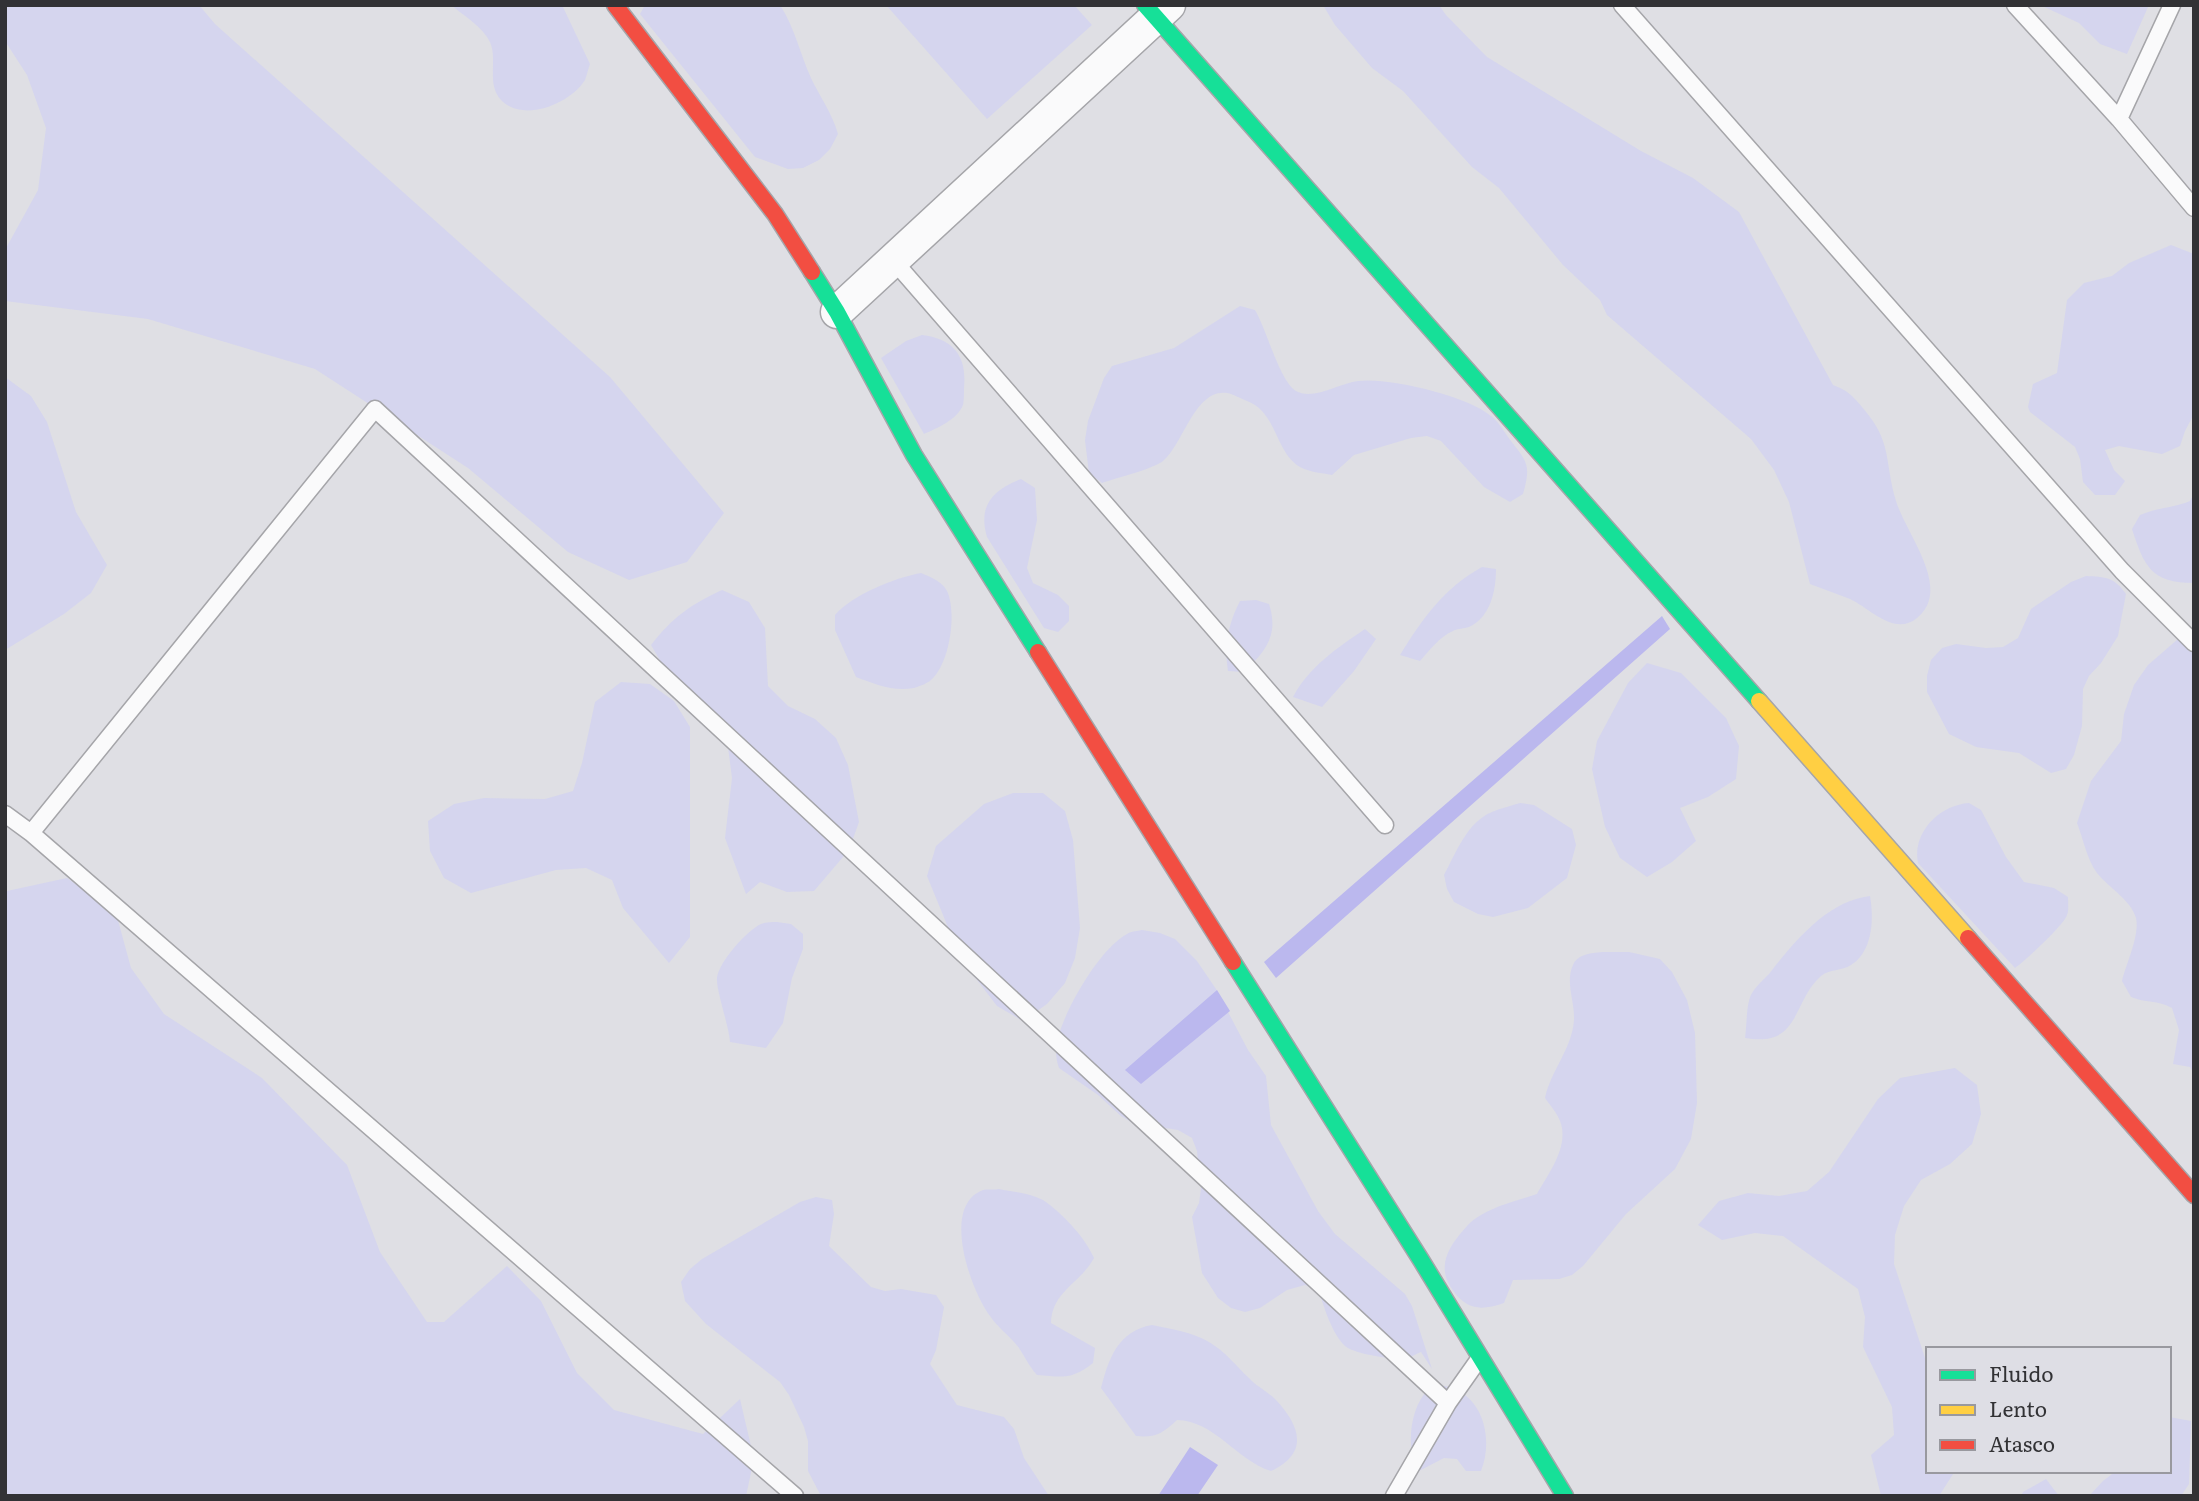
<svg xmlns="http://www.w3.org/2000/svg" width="2199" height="1501" viewBox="0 0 2199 1501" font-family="Literata,serif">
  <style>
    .green { fill: #d5d5ee }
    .water { fill: #bbb8ee }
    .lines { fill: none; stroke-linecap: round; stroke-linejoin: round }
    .lane-casing { stroke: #a5a5a9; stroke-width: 19 }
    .street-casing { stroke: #a5a5a9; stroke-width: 35 }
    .fast-casing { stroke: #a5a5a9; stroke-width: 19 }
    .slow-casing { stroke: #a5a5a9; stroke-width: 19 }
    .jam-casing { stroke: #a5a5a9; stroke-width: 19 }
    .lane { stroke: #fafafb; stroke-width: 16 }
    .street { stroke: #fafafb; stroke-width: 32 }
    .fast { stroke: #16e098; stroke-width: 16 }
    .slow { stroke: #ffcf43; stroke-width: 16 }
    .jam { stroke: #f24e42; stroke-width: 16 }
  </style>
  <rect width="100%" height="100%" fill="#dfdfe4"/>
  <path class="green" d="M 5,5 L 199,5 L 215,24 L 610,377 L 724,513 L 687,562 L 629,580 L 568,552 L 468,468 L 315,369 L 148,319 L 5,301 L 5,250 L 38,190 L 46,128 L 27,75 L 5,41 Z
    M 451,5 L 562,5 L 590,64 C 588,69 587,75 585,80 C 570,104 523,123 501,100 C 486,84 498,60 490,42 C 482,26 464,16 451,5 Z
    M 645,5 L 780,5 C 795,28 800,54 811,78 C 820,97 832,113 838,134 L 830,149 L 819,160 L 803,168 L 788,169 L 755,157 L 640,14 Z
    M 886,5 L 1074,5 L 1092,25 L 987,119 Z
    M 1323,5 L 1439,5 L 1446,15 L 1487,57 L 1641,151 L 1693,178 L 1739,212 L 1833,385 C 1847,390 1853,396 1862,407 C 1893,442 1884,461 1896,501 C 1906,534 1953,589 1917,618 C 1894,637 1870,608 1850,599 C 1837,594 1823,589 1810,584 L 1789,502 L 1774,470 L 1751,439 L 1607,315 L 1600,300 L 1563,265 L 1499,188 L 1472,167 L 1403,91 L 1372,68 L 1335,25 Z
    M 2040,5 L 2149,5 L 2127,54 L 2100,44 L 2079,23 Z
    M 2171,245 L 2194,254 L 2194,414 L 2185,431 L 2180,446 L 2162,454 L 2119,446 L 2105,450 L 2114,470 L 2125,481 L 2115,495 L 2095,495 L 2083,482 L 2080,459 L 2075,447 L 2030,412 L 2028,407 L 2033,384 L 2057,373 L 2067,300 L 2084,283 L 2112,276 L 2129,263 Z
    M 1240,306 L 1255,310 C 1267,330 1279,380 1296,391 C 1313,401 1340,383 1358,381 C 1388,377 1468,396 1491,416 C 1498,421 1503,430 1508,437 C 1526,461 1532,463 1523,494 L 1510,502 L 1484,487 L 1441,441 L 1427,436 L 1411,438 L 1354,455 L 1332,475 C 1322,473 1309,472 1300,467 C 1275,452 1277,412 1247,401 C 1241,399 1234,394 1227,393 C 1195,388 1183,445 1163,461 C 1153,469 1116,478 1102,483 L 1089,473 L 1085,440 L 1088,421 L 1104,378 L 1112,366 L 1174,348 Z
    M 922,335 C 954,339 967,356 964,388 C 964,393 964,400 963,405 C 957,420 937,428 924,434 L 881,358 L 906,341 Z
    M 5,377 L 31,396 L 47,422 L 76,512 L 107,565 L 91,593 L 64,614 L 5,650 Z
    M 1021,479 L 1035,488 L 1037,520 L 1027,568 L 1033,583 L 1058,595 L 1069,606 L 1069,621 L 1058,632 L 1044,628 L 987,537 C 978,506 992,490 1021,479 Z
    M 2194,493 L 2194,583 C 2151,583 2144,566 2132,529 L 2140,515 C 2156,508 2173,508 2190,501 Z
    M 1482,567 L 1496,569 C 1496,590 1491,617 1469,627 C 1464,629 1458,628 1453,631 C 1439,637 1430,650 1420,661 L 1400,655 C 1423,618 1443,589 1482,567 Z
    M 921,573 C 930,577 942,581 947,591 C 957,612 950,661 933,678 C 929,683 920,686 914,688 C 893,692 875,684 856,677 L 835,630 L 835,615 C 852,595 894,578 921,573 Z
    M 2086,576 C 2106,577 2114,577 2126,594 L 2118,636 L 2101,663 L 2089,676 L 2083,689 L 2082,726 L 2074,755 L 2066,769 L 2051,773 L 2019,753 L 1976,747 L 1949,734 L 1927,692 L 1927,676 L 1931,660 L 1942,648 L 1956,644 L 1986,648 L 2003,647 L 2018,638 L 2031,609 L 2071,582 Z
    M 722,590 L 749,602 L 765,628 L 768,686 L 788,706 L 815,719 L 836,738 L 848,765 L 859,822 L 849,850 L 814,891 L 787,892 L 760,882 L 746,894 L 725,838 L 732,778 L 728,747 L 712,722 L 668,674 L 651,645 C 673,617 690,605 722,590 Z
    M 1256,600 L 1269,604 C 1279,635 1266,651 1244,672 L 1228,671 C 1224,646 1228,624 1240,601 Z
    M 1365,629 L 1376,639 L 1354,671 L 1322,707 L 1293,697 C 1308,668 1338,647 1365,629 Z
    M 2194,637 L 2194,1074 L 2190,1067 L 2173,1064 L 2179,1030 L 2172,1008 C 2158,1000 2145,1003 2131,997 L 2122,981 C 2126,964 2140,935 2136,918 C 2131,900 2108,887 2097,873 C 2087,860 2083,838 2077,823 L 2091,781 L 2121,741 L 2124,714 L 2134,685 L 2148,665 L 2178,639 Z
    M 1647,663 L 1681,673 L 1726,718 L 1739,746 L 1736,779 L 1708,797 L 1680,808 L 1696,841 L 1672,862 L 1647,877 L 1620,858 L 1605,827 L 1592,769 L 1597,741 L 1628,683 Z
    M 621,682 L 650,684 L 674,701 L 690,727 L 690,937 L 669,963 L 623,908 L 612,880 L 586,868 L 556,870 L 471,893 L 444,878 L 430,851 L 428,821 L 454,804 L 484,798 L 545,799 L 573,791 L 582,763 L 595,702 Z
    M 1013,793 L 1043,793 L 1065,811 L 1073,840 L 1080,928 L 1075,958 L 1065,983 L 1047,1004 L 1023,1021 L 997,1006 L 961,959 L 927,876 L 936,846 L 984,804 Z
    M 1520,803 L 1534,805 L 1572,829 L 1576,845 L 1567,878 L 1528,908 L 1493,917 L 1478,914 L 1454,902 L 1447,889 L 1444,875 C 1456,853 1467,822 1492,812 C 1501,808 1511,806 1520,803 Z
    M 1969,803 L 1981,810 L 2006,857 L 2024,882 L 2054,888 L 2068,897 C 2068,903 2069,910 2067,915 C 2064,925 2025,961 2015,968 L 1918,863 C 1912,833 1939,805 1969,803 Z
    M 67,878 L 116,913 L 131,968 L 164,1014 L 262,1078 L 347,1165 L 380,1252 L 427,1322 L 444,1322 L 507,1266 L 541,1301 L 577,1373 L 614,1410 L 703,1434 L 740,1399 L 754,1459 L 746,1496 L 5,1496 L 5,894 L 7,891 Z
    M 1870,896 C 1874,918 1873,952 1851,965 C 1842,971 1829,969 1821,976 C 1792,1001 1801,1048 1745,1038 C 1747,1025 1746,1006 1751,995 C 1755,987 1763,980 1769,974 C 1794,942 1827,901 1870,896 Z
    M 777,922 L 791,924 L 803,934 L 803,949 L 792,978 L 783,1023 L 766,1048 L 730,1042 C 729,1026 716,990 717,978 C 719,962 746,931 761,924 C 765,922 772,922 777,922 Z
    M 1142,930 L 1160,933 L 1175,939 L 1197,961 L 1216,989 L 1248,1050 L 1266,1076 L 1271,1125 L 1318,1211 L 1335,1234 L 1405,1294 L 1412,1306 L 1432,1369 L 1421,1352 C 1416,1354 1410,1358 1405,1358 C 1393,1360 1354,1354 1345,1346 C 1332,1334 1324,1307 1319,1291 L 1305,1285 L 1287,1290 L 1260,1308 L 1245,1312 L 1231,1308 L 1218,1298 L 1202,1273 L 1192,1217 L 1199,1203 L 1201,1189 L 1197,1151 L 1192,1138 L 1178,1130 L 1133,1123 L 1121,1116 L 1098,1095 L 1059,1068 C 1056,1059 1055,1051 1057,1041 C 1064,1011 1099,949 1127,934 C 1131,931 1138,931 1142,930 Z
    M 1602,952 L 1629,952 L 1660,959 L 1672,972 L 1687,1000 L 1695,1033 L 1697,1103 L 1691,1139 L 1675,1169 L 1626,1214 L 1583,1266 L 1572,1275 L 1559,1279 L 1513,1280 L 1504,1303 C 1481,1311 1466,1310 1452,1289 C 1446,1280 1444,1274 1445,1263 C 1447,1249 1458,1236 1467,1226 C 1484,1208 1514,1202 1537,1194 C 1548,1174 1570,1146 1560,1121 C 1557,1113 1550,1105 1545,1098 C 1551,1070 1572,1049 1574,1020 C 1575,1002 1565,982 1573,965 C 1578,954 1591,953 1602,952 Z
    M 1955,1068 L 1977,1085 L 1981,1114 L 1972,1144 L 1950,1164 L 1921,1180 L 1904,1206 L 1895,1235 L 1894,1264 L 1928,1367 L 1928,1471 L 1955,1471 L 1939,1496 L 1881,1496 L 1871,1455 L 1894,1435 L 1892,1407 L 1863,1347 L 1865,1317 L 1858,1289 L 1783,1236 L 1755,1233 L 1722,1240 L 1698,1225 L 1719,1201 L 1748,1193 L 1779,1196 L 1807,1191 L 1829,1172 L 1878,1099 L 1900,1078 Z
    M 999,1189 C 1013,1192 1030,1193 1043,1200 C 1062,1213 1085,1237 1094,1258 C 1080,1284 1052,1291 1051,1323 L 1095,1348 L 1093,1363 C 1072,1380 1062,1377 1037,1375 C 1029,1366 1025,1357 1019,1348 C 1010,1336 998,1328 990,1316 C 971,1291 940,1206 983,1190 C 987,1189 995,1190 999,1189 Z
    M 816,1197 L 832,1200 L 834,1214 L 829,1246 L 871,1287 L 885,1291 L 901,1289 L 936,1295 L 944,1307 L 936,1350 L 930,1364 L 957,1405 L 1004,1417 L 1014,1429 L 1024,1458 L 1049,1496 L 821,1496 L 808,1471 L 808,1441 L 804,1427 L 789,1395 L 780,1382 L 706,1324 L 685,1301 L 681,1282 L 690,1269 L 702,1259 L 800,1202 Z
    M 1152,1325 C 1171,1329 1192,1332 1209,1342 C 1226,1352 1235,1365 1249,1378 C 1256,1386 1267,1391 1275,1399 C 1300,1425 1310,1453 1271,1471 C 1236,1460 1215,1421 1177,1420 C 1163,1433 1156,1438 1136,1436 L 1101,1388 C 1109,1358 1118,1331 1152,1325 Z
    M 1445,1386 C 1483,1394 1494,1438 1481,1471 L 1466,1471 L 1457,1459 L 1444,1458 L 1415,1473 C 1408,1443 1408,1410 1430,1387 Z
    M 2169,1417 L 2191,1421 L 2189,1484 L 2181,1496 L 2089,1496 L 2103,1481 L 2116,1471 L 2169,1471 Z
    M 2046,1479 L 2059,1496 L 2021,1496 L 2023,1492 Z"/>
  <path class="water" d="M 1662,616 L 1670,629 L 1276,978 L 1264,962 Z
    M 1217,990 L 1230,1011 L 1141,1084 L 1125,1070 Z
    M 1190,1447 L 1218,1465 L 1197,1496 L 1158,1496 Z"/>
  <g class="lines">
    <g class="lane-casing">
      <path id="lane" d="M 1622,5 L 2122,571 L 2194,643
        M 2015,5 L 2119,119 L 2194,208
        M 2119,119 L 2172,5
        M 893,260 L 1385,825
        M 5,814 L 31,833 L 795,1496
        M 31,833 L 375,409 L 1448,1403
        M 1394,1496 L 1448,1403 L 1479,1359"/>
    </g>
    <g class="street-casing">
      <path id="street" d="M 837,312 L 1169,5"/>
    </g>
    <g class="fast-casing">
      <path id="fast" d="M 1145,5 L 1759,701
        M 812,272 L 837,312 L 914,455 L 1038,652
        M 1233,962 L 1421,1260 L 1565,1496"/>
    </g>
    <g class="slow-casing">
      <path id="slow" d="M 1759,701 L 1968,938"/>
    </g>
    <g class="jam-casing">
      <path id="jam" d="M 615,5 L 775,214 L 812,272
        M 1038,652 L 1233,962
        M 1968,938 L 2194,1195"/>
    </g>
    <use href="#lane" class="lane"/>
    <use href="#street" class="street"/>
    <use href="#fast" class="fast"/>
    <use href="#slow" class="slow"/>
    <use href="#jam" class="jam"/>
  </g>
  <rect width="2199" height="1501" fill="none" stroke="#323235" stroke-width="14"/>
  <rect x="1926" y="1347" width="245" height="126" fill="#dedee5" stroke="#99999f" stroke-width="2"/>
  <rect x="1940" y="1370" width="35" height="10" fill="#16e098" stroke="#99999f" stroke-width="2"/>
  <text x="1989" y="1382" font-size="21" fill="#323235">Fluido</text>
  <rect x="1940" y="1405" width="35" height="10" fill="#ffcf43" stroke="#99999f" stroke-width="2"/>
  <text x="1989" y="1417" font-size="21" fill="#323235">Lento</text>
  <rect x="1940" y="1440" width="35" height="10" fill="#f24e42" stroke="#99999f" stroke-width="2"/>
  <text x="1989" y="1452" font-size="21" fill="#323235">Atasco</text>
</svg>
